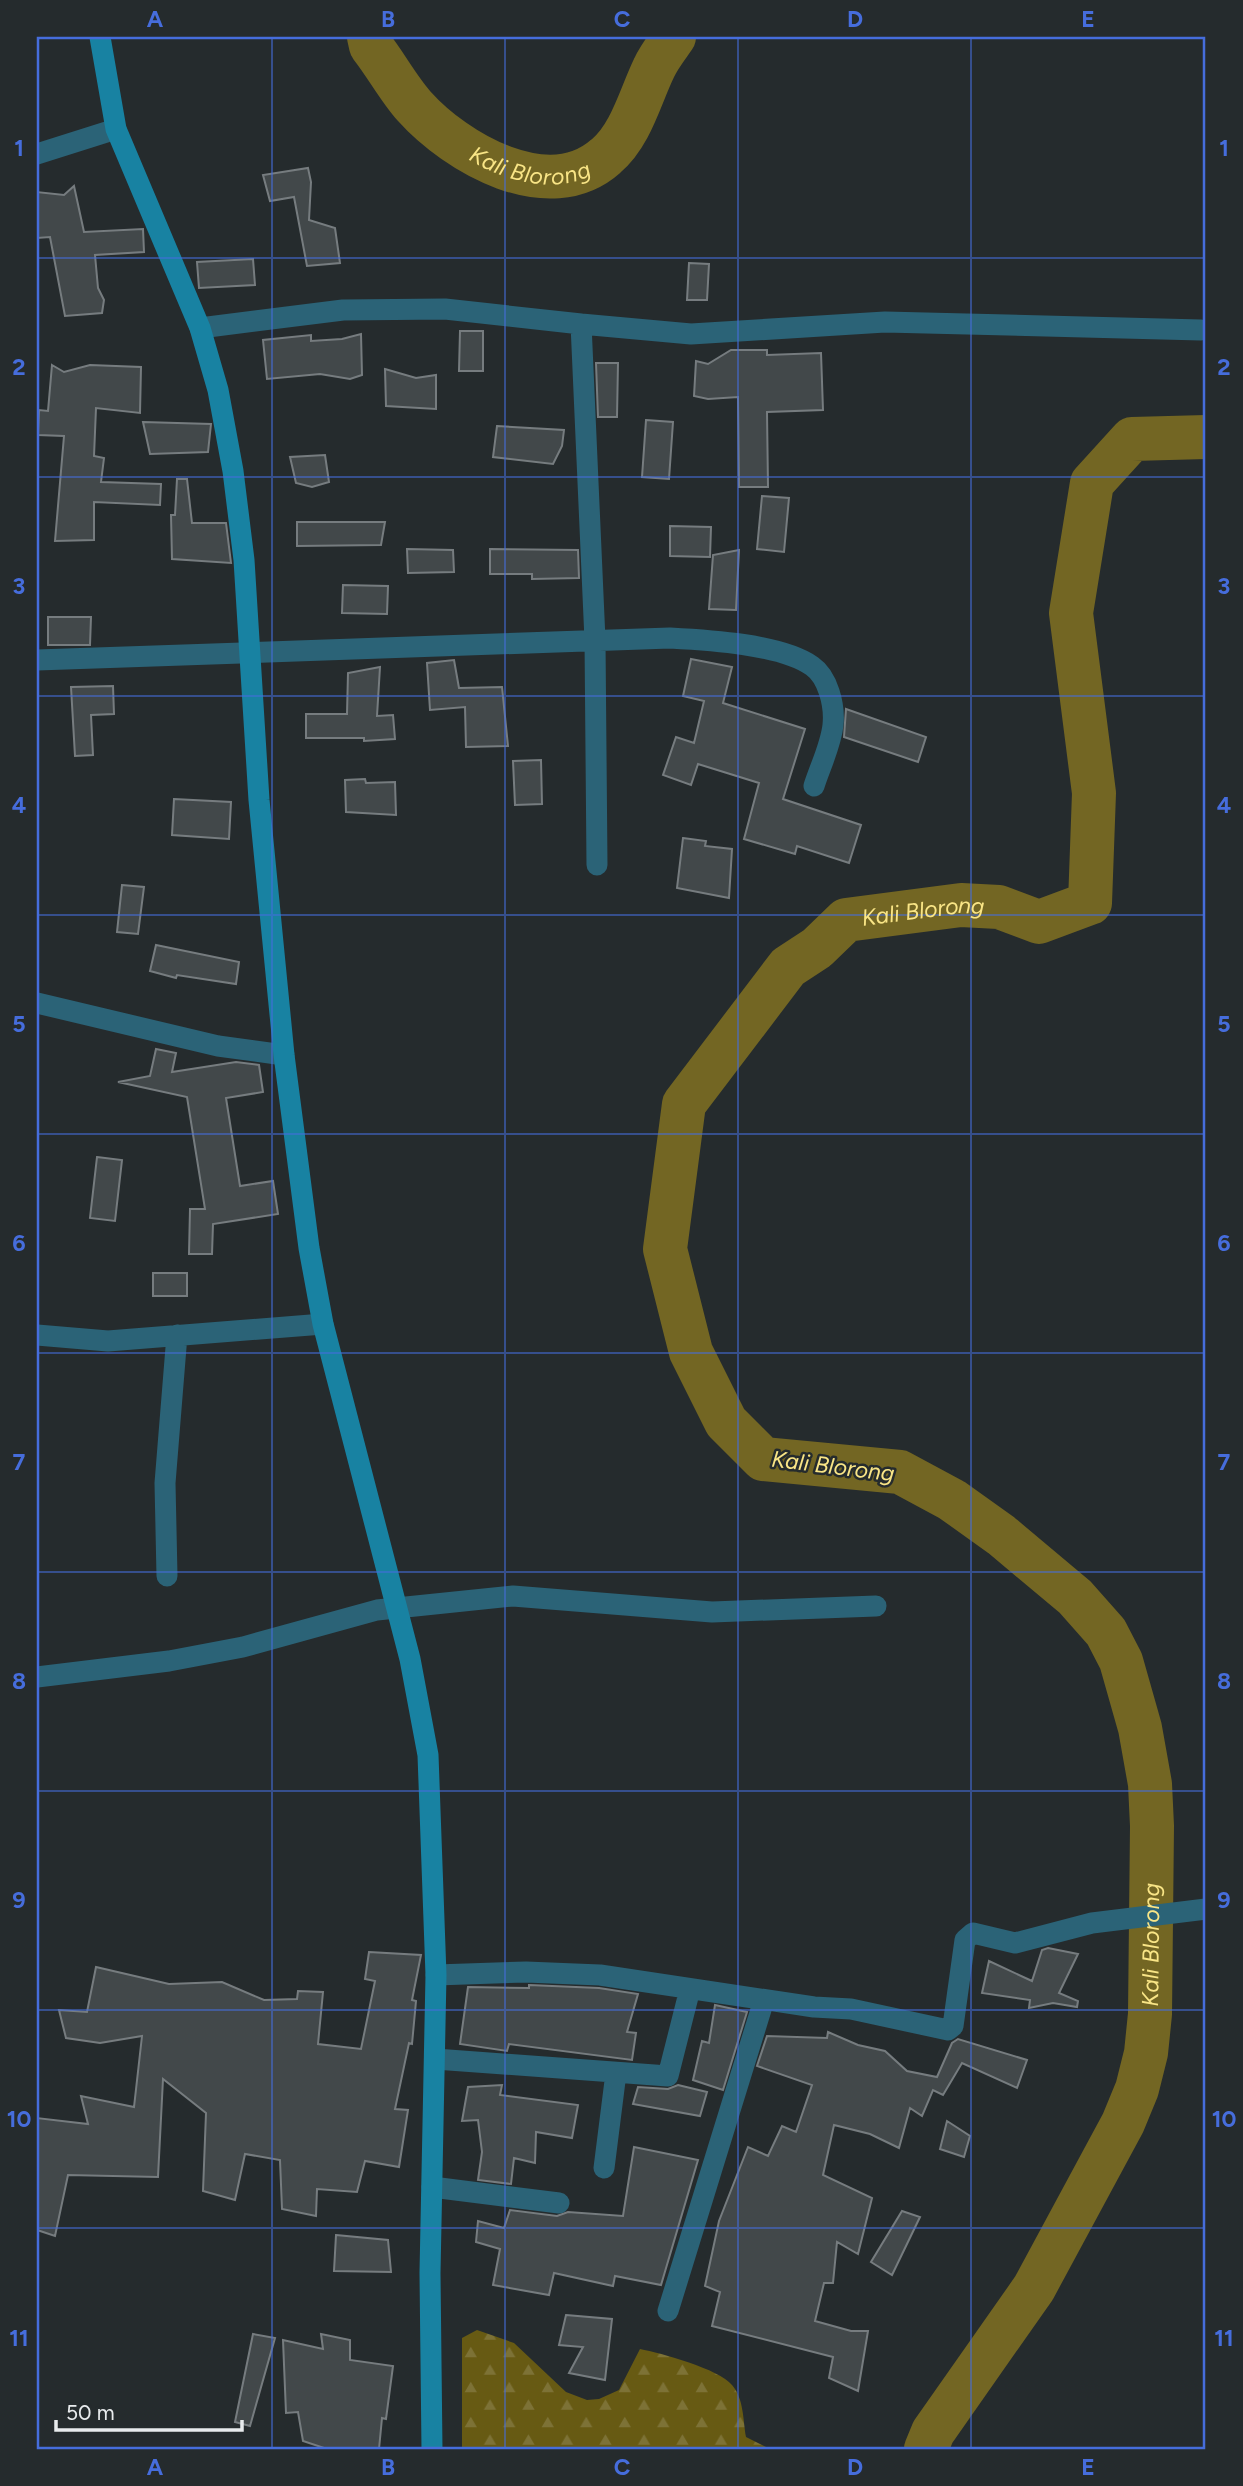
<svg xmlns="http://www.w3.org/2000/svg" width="1243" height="2486" viewBox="0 0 1243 2486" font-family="Figtree,sans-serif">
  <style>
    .forest { fill: url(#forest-firs) }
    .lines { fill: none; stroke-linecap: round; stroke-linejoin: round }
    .river { stroke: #736623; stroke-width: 44 }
    .building { fill: #42484a; stroke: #767c7f; stroke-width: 2 }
    .street { stroke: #2b6377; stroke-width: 21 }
    .secondary { stroke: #1882a2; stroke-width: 21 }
    .grid { fill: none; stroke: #466ddc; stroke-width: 2; stroke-opacity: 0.55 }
    .labels { text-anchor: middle; stroke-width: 5; stroke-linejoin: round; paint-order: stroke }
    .water-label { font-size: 23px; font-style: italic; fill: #f9e586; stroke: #252b2d }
    .neatline { fill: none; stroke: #466ddc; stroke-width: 2.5 }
    .grid-label { font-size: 23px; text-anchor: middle; font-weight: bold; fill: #466ddc }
  </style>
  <defs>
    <pattern id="forest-firs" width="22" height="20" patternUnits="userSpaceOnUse" patternTransform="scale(1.75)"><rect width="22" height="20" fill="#675a13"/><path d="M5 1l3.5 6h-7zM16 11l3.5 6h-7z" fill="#7d7236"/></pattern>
  </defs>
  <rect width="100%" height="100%" fill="#252b2d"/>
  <path class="forest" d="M 477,2330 L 514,2343 L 566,2392 L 587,2400 L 599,2399 L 619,2390 L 640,2349 C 661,2353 719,2369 732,2385 C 744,2399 743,2420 746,2437 L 770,2449 L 462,2449 L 462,2338 Z"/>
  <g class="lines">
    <g class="river">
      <path id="s1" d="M 369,37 L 371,46 C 386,65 398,88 414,106 C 456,153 549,207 606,156 C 631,135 640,97 654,68 C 659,57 667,47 674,37"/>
      <path id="s2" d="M 926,2449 L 933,2432 L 1034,2288 L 1123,2123 L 1137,2089 L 1146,2053 L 1150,2014 L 1152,1826 L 1150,1784 L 1140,1728 L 1121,1661 L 1106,1632 L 1075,1597 L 1001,1535 L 952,1500 L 900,1472 L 763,1459 L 726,1422 L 691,1352 L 665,1249 L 684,1104 L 788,967 L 817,948 L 846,920 L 961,905 L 999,907 L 1039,922 L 1090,903 L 1094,793 L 1071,613 L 1092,483 L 1132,439 L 1206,437"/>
    </g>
  </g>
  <path class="building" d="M 308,168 L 311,182 L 309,220 L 335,228 L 340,263 L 307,266 L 294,197 L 270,201 L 263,175 Z
    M 74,186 L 84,232 L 143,229 L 144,252 L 95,255 L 98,288 L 104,300 L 102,313 L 65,316 L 50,237 L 37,238 L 37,192 L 64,195 Z
    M 253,259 L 255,285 L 199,288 L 197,262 Z
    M 689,263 L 709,264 L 707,300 L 687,300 Z
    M 460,331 L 483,331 L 483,371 L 459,371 Z
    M 361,334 L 362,375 L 350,379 L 320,374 L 267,379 L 263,340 L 311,335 L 311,341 L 342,339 Z
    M 731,350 L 767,350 L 767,355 L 821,353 L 823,410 L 767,412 L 768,487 L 739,487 L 738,397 L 708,399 L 694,396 L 696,361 L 708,364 Z
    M 596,363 L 618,363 L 617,417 L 598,417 Z
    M 52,365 L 64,372 L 90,365 L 141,367 L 140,413 L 96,408 L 94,456 L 104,458 L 101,482 L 161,484 L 160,505 L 94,502 L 94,540 L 55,541 L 64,436 L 38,435 L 39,410 L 48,411 Z
    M 385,369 L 416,378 L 436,375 L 436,409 L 386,406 Z
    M 646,420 L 673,422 L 669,479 L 642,477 Z
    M 143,422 L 211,424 L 208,452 L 150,454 Z
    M 497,426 L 564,430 L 562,446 L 553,464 L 493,457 Z
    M 325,455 L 329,482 L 312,487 L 296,483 L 290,457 Z
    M 177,479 L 187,479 L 192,523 L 226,523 L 231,563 L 172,559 L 171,515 L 175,515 Z
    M 762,496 L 789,498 L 784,552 L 757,549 Z
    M 297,522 L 385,522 L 381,545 L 297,546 Z
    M 670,526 L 711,527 L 710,557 L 670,556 Z
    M 407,549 L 453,550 L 454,572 L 408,573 Z
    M 490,549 L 578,550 L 579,578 L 532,579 L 532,574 L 490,574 Z
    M 739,550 L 736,610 L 709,609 L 713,555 Z
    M 343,585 L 388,586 L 387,614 L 342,613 Z
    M 48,617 L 91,617 L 90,645 L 48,645 Z
    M 691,659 L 732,667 L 723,703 L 805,729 L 783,799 L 861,825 L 849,863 L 797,846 L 795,854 L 744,839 L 759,783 L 698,764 L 691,785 L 663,775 L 676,737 L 694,743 L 704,701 L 683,696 Z
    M 454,660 L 459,688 L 502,687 L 508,746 L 466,747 L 465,707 L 430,710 L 427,663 Z
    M 380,667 L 377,716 L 393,715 L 395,739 L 364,741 L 364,738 L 306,738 L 306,714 L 347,714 L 348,673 Z
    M 113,686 L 114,714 L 91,715 L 93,755 L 75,756 L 71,687 Z
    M 846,709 L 926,737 L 918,762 L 844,737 Z
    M 541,760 L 542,804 L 515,805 L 513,761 Z
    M 365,779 L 366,783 L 395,782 L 396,815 L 346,812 L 345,780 Z
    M 174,799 L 231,802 L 229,839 L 172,835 Z
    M 683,838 L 706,841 L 705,846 L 732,849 L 729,898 L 677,888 Z
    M 122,885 L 144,887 L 138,934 L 117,932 Z
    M 156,945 L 239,962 L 236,984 L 177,975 L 176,978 L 150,971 Z
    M 156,1049 L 176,1053 L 172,1072 L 236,1062 L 259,1065 L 263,1092 L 226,1098 L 240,1186 L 273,1181 L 278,1214 L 213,1224 L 212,1254 L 189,1254 L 190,1209 L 205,1209 L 187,1097 L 118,1082 L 150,1076 Z
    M 97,1157 L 122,1160 L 115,1221 L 90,1218 Z
    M 153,1273 L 187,1273 L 187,1296 L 153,1296 Z
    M 1048,1948 L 1078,1954 L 1059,1993 L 1078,2001 L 1077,2007 L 1053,2003 L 1029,2008 L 1030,2000 L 982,1993 L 989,1961 L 1032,1981 L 1042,1950 Z
    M 369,1952 L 421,1955 L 412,2000 L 416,2001 L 412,2044 L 409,2043 L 395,2109 L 408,2110 L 399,2167 L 365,2161 L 357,2192 L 317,2189 L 316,2216 L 282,2209 L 280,2160 L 245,2154 L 235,2200 L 203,2191 L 206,2113 L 163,2079 L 158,2177 L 68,2175 L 55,2236 L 37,2230 L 37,2118 L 88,2124 L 81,2096 L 134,2107 L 142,2036 L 100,2043 L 66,2038 L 59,2010 L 87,2012 L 96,1967 L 169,1984 L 222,1982 L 264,2000 L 297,1999 L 298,1991 L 323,1992 L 318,2044 L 361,2049 L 375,1981 L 365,1979 Z
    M 529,1985 L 599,1988 L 638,1994 L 627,2032 L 636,2033 L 632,2060 L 509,2044 L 507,2051 L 460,2044 L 468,1987 L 529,1988 Z
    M 715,2005 L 747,2012 L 723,2090 L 693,2080 L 702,2041 L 709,2043 Z
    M 828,2032 L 858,2045 L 885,2051 L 907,2071 L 937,2077 L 952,2043 L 958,2039 L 1027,2060 L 1017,2088 L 962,2063 L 943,2095 L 933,2090 L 922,2116 L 910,2108 L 899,2148 L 870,2134 L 834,2125 L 823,2175 L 872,2198 L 858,2254 L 837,2242 L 833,2283 L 824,2283 L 815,2321 L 851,2331 L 868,2331 L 858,2391 L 829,2378 L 833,2357 L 712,2326 L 720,2292 L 705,2286 L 719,2221 L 748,2147 L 768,2156 L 782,2126 L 796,2132 L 812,2085 L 757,2066 L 767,2036 L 827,2038 Z
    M 502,2085 L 500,2095 L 578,2105 L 572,2138 L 536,2132 L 535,2163 L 514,2158 L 511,2184 L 478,2180 L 482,2152 L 478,2120 L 462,2121 L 468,2087 Z
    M 678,2085 L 707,2092 L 700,2116 L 633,2104 L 638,2087 L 668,2089 Z
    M 947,2121 L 970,2136 L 964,2157 L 940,2149 Z
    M 634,2147 L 698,2160 L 661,2285 L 615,2276 L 613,2286 L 554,2273 L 549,2295 L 493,2285 L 500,2249 L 476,2242 L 478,2221 L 504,2228 L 510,2210 L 557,2216 L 568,2212 L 623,2216 Z
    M 902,2211 L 920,2217 L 892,2275 L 871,2262 Z
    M 336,2235 L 388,2240 L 391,2272 L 334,2271 Z
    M 566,2315 L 612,2319 L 605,2380 L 569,2373 L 583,2347 L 559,2345 Z
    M 253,2334 L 275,2338 L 250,2426 L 235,2422 Z
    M 321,2334 L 350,2340 L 350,2360 L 393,2366 L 386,2419 L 382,2418 L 379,2449 L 327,2449 L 303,2441 L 298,2412 L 286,2413 L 283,2340 L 323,2349 Z"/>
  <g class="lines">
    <path class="street" d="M 37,154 L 116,129
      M 581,324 L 691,334 L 885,322 L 1201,330
      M 200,328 L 343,310 L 445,309 L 581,324 L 595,640 L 597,865
      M 37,660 L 670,638 C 707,640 781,644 812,666 C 828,677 835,705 833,725 C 831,745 820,767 814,786
      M 37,1003 L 218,1046 L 284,1055
      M 37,1335 L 108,1341 L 323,1324
      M 167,1576 L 165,1483 L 177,1335
      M 37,1677 L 169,1661 L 243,1647 L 377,1610 L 513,1596 L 712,1612 L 876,1606
      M 436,1975 L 526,1972 L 600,1975 L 814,2007 L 851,2009 L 948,2030 L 953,2026 L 965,1940 L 973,1933 L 1015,1943 L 1092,1923 L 1206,1909
      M 435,2059 L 668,2076 L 690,1989
      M 604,2168 L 616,2073
      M 432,2187 L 559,2203
      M 668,2311 L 764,2000"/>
    <path class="secondary" d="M 100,37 L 116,129 L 200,328 L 218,390 L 233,471 L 244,560 L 259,800 L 284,1055 L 309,1248 L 323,1324 L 410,1659 L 428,1755 L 436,1975 L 430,2273 L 432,2449"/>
  </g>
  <path class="grid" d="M 272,37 L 272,2449M 505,37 L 505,2449M 738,37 L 738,2449M 971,37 L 971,2449M 37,258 L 1206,258M 37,477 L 1206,477M 37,696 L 1206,696M 37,915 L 1206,915M 37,1134 L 1206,1134M 37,1353 L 1206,1353M 37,1572 L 1206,1572M 37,1791 L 1206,1791M 37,2010 L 1206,2010M 37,2228 L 1206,2228"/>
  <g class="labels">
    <g class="water-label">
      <text dy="8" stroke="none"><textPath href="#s1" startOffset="219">Kali Blorong</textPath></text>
      <text dy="8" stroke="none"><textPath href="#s2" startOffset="1992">Kali Blorong</textPath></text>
      <text transform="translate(833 1466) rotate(7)" y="8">Kali Blorong</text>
      <text dy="8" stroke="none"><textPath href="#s2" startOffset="564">Kali Blorong</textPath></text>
    </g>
  </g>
  <rect width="1243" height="2486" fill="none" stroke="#252b2d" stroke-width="77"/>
  <path d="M56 2420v10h186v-10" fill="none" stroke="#e8ebed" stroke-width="3.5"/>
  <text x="66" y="2420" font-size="21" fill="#e8ebed" stroke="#252b2d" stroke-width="5" paint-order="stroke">50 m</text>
  <rect x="38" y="38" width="1166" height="2410" class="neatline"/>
  <g class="grid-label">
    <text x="155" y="27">A</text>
    <text x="388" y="27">B</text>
    <text x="622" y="27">C</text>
    <text x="855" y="27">D</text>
    <text x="1088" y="27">E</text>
    <text x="19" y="156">1</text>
    <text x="1224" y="156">1</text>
    <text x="19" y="375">2</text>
    <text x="1224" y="375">2</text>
    <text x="19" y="594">3</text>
    <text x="1224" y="594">3</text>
    <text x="19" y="813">4</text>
    <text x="1224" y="813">4</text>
    <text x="19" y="1032">5</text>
    <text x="1224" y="1032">5</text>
    <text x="19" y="1251">6</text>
    <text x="1224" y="1251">6</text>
    <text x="19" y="1470">7</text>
    <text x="1224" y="1470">7</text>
    <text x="19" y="1689">8</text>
    <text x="1224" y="1689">8</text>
    <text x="19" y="1908">9</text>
    <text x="1224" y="1908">9</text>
    <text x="19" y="2127">10</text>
    <text x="1224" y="2127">10</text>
    <text x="19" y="2346">11</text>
    <text x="1224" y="2346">11</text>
    <text x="155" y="2475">A</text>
    <text x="388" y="2475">B</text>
    <text x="622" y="2475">C</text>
    <text x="855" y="2475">D</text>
    <text x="1088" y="2475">E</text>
  </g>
</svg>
